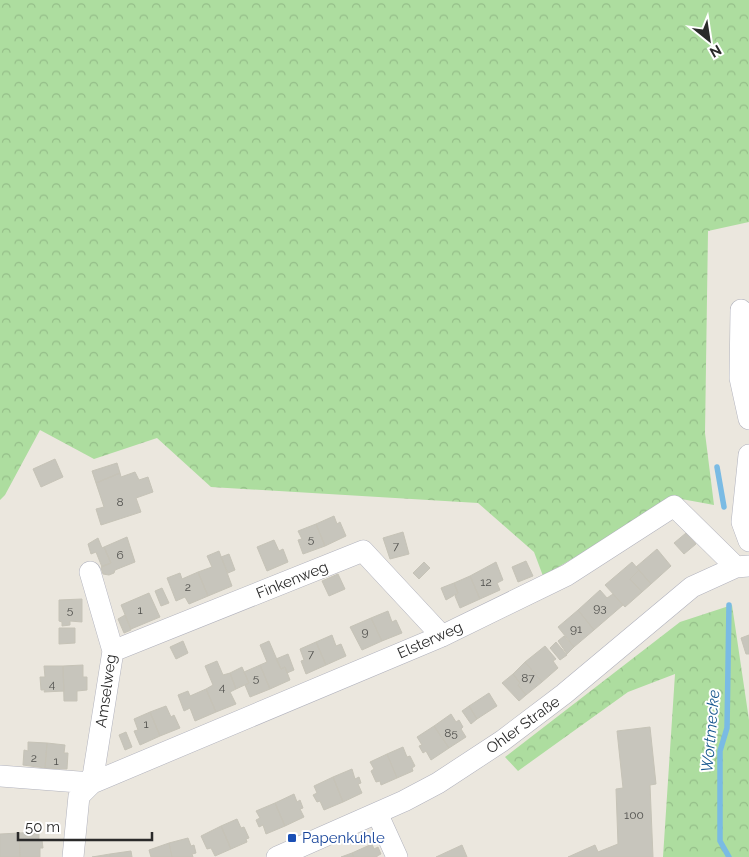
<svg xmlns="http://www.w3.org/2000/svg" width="749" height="857" viewBox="0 0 749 857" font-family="Raleway,sans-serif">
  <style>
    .forest { fill: url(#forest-crowns) }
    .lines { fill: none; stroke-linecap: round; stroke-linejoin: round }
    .stream { stroke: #7abbe4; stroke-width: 5.5 }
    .building { fill: #c7c5bc; stroke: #c6c3b7 }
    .minor-casing { stroke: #b1b2bd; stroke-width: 22 }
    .minor { stroke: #fff; stroke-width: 21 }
    .transit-dot { fill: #1a4fb4; stroke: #fff; stroke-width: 2 }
    .labels { text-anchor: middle; stroke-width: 4; stroke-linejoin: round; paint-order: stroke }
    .number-label { font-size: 12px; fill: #51514e }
    .street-label { font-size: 15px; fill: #2a2a2a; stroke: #fff }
    .transit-label { font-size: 15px; fill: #164399; stroke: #fff; text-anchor: start }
    .water-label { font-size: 16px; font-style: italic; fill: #195990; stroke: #fff }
  </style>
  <defs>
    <pattern id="forest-crowns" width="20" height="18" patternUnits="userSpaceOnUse" patternTransform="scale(1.25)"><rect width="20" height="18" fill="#addd9f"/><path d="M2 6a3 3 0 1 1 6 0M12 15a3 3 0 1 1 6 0" fill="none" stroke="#95be89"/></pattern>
  </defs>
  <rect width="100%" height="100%" fill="#ebe7de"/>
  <path class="forest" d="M 0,0 L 749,0 L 749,222 L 708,231 L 705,433 L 714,505 L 676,498 L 543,576 L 534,552 L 478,503 L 211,487 L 157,438 L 94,459 L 40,430 L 5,495 L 0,500 Z
    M 732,605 L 749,720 L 749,857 L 663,857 L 675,674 L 628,692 L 518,771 L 505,757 L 680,622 Z"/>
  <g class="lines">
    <path class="stream" d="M 717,467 L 724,507
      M 729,857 L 720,841 L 720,751 L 727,728 L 729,605"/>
  </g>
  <path class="building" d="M 55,459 L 63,477 L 41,487 L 33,469 Z
    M 117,463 L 120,473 L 96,483 L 92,471 Z
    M 135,472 L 139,480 L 148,477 L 153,492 L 136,498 L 141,512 L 101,525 L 96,509 L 104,507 L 96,483 L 120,473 L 121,477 Z
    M 334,516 L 337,524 L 340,522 L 346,536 L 325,546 L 316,524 Z
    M 316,524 L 325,546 L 303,554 L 298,540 L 302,539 L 298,531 Z
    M 403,532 L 409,554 L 390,559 L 383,538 Z
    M 686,533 L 696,544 L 684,554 L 674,543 Z
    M 127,537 L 135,562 L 115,570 L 114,573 L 109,575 L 103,574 L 101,568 L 102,566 L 111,563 L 104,547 Z
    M 98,538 L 102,548 L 104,547 L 111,563 L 102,567 L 96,552 L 91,554 L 88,544 Z
    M 274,540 L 279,551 L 283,549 L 288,562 L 267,571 L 257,547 Z
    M 657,549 L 671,566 L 651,584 L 636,567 Z
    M 219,551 L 232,586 L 208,596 L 198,572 L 212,567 L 207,556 Z
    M 229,554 L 235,570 L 228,573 L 221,557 Z
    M 526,561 L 533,576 L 518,582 L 512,567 Z
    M 424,562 L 430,568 L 419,579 L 413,573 Z
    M 496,562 L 503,580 L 497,583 L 500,590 L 480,599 L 470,576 Z
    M 632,562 L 639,570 L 630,579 L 642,592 L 625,607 L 605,585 Z
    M 639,570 L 651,584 L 642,592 L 630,579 Z
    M 198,572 L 208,596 L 189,604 L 185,597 L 176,601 L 167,578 L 180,573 L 182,579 Z
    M 338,574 L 345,589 L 329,596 L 322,581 Z
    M 470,576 L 480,599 L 460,608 L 455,596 L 458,593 L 454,583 Z
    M 454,583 L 458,593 L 446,600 L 441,588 Z
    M 162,588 L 169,603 L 161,606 L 155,591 Z
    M 600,590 L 607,598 L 613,594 L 623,605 L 594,630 L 578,610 Z
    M 149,593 L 160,617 L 131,629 L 121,605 Z
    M 82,599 L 82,622 L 70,621 L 70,625 L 62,626 L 62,622 L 59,621 L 59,600 Z
    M 578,610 L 594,630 L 574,647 L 558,627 Z
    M 388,611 L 392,622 L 396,620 L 402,633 L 382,641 L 371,618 Z
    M 125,615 L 131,630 L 124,633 L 118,619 Z
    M 371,618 L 382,641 L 362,650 L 350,627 Z
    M 59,628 L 75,628 L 75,643 L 59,644 Z
    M 332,635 L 336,646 L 341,644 L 346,656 L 326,665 L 316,642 Z
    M 749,635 L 749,654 L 746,654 L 741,638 Z
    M 564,636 L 574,647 L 567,654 L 558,641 Z
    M 183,641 L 188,653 L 176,659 L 170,647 Z
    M 269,641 L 281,669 L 285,667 L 290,680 L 270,689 L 260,665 L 267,662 L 260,645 Z
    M 316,642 L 326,665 L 306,674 L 301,661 L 304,660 L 300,649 Z
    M 556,642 L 567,655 L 560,660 L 550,648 Z
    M 545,646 L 556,659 L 553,661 L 558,668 L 542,682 L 525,662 Z
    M 288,654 L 294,670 L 287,673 L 285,667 L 281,669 L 276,659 Z
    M 217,661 L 223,675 L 230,673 L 236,689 L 230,692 L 236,704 L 216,712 L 206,689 L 213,685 L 205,666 Z
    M 525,662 L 542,682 L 526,695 L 518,685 L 520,683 L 513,674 Z
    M 83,665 L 83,677 L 87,677 L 87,690 L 77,691 L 77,701 L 64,701 L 63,666 Z
    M 260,665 L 270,689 L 250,697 L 245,685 L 249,683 L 244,672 Z
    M 44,666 L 63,666 L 64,691 L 44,692 L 45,690 L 41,690 L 40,677 L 45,677 Z
    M 242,667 L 249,683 L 236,689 L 230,673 Z
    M 513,674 L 520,683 L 518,685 L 526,695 L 519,701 L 502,683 Z
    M 206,689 L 216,712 L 195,721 L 190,708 L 184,711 L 178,695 L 188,691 L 190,696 Z
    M 489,693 L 497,706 L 477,719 L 469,706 Z
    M 166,706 L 171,717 L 174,715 L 180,728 L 160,736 L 150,712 Z
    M 469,706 L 477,719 L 471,724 L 462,711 Z
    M 150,712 L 160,736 L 140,745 L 134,731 L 138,730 L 134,719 Z
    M 451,714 L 456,722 L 459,720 L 463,727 L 461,729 L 466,737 L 449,748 L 434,726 Z
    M 434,726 L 449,748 L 431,760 L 426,751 L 423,753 L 419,746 L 422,745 L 417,737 Z
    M 650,727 L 656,784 L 650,785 L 653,857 L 568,857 L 595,845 L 598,852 L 618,844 L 616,789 L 623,788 L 617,731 Z
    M 126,732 L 132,747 L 125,750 L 119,735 Z
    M 28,742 L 47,743 L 45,768 L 23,765 L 24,750 L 28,751 Z
    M 47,743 L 65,745 L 64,753 L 68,753 L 67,769 L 45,768 Z
    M 403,747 L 407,757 L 410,756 L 415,766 L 412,768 L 413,771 L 397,778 L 387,754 Z
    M 387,754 L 397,778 L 381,785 L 380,781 L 376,782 L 371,771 L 374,769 L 370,762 Z
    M 352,769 L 355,779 L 359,777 L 361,783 L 358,784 L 362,793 L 343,802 L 333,777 Z
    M 333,777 L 343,802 L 324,810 L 320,801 L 317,802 L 313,795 L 317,793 L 314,786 Z
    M 294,794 L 297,802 L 300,800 L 303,808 L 300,809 L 304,817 L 285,826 L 275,803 Z
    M 275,803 L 285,826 L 266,834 L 263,825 L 259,827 L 256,820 L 260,818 L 256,811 Z
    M 237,819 L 241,828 L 244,827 L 249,838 L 246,839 L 247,842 L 231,849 L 221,826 Z
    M 221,826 L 231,849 L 215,856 L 211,848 L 207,849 L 201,836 Z
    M 39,832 L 39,840 L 42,840 L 43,848 L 40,848 L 40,857 L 20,857 L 19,833 Z
    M 19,833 L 20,857 L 0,857 L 0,834 Z
    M 188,838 L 191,846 L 194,845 L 196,853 L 192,854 L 193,857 L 172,857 L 169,843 Z
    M 169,843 L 172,857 L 151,857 L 149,850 Z
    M 372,844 L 374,849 L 378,847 L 381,854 L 377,856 L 377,857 L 354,857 L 352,853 Z
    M 462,845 L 467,857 L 436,857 Z
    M 131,851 L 132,857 L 110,857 L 110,854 Z
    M 352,853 L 354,857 L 341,857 Z
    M 110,854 L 110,857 L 92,857 Z"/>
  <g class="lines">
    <g class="minor-casing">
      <path id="minor" d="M 741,310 L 740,378 L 749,419
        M 749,455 L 742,522 L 749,541
        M 113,651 L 363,551 L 442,636
        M 0,776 L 92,783 L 442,636 L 567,575 L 674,506 L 736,567
        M 377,813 L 397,857
        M 73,857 L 79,796 L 92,783 L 113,651 L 90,572
        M 277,857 L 404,801 L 438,783 L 502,741 L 564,694 L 692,587 L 736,567 L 749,566"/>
    </g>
    <use href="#minor" class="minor"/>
  </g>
  <rect class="transit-dot" x="287" y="833" width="10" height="10" rx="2.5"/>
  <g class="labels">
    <g class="number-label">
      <text x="120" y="506">8</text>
      <text x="311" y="543">5</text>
      <text x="396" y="550">7</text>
      <text x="120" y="559">6</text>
      <text x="486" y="586">12</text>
      <text x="188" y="591">2</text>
      <text x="600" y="612">93</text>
      <text x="70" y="614">5</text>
      <text x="140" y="614">1</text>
      <text x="576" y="633">91</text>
      <text x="365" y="636">9</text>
      <text x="311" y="658">7</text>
      <text x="256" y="682">5</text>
      <text x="528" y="682">87</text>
      <text x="52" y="688">4</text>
      <text x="222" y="691">4</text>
      <text x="146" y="728">1</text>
      <text x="451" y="737">85</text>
      <text x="34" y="762">2</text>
      <text x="56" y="765">1</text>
      <text x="634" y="819">100</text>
    </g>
    <g class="street-label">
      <text transform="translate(292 580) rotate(-22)" y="5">Finkenweg</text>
      <text transform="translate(430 640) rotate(-24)" y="5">Elsterweg</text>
      <text transform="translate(106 691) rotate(-82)" y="5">Amselweg</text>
      <text transform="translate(523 725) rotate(-36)" y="5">Ohler Straße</text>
    </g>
    <g class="transit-label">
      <text x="302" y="843">Papenkuhle</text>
    </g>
    <g class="water-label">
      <text transform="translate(710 731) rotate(-85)" y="6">Wortmecke</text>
    </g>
  </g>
  <g transform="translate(709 40) rotate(150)" stroke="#ffffff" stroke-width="4" paint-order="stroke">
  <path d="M0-4L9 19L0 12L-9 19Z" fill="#2a2a2a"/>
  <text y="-8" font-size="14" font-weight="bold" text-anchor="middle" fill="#2a2a2a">N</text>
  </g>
  <path d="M18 832v8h134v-8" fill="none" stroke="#2a2a2a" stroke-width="2.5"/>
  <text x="25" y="832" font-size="15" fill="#2a2a2a" stroke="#ffffff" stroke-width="4" paint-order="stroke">50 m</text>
</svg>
